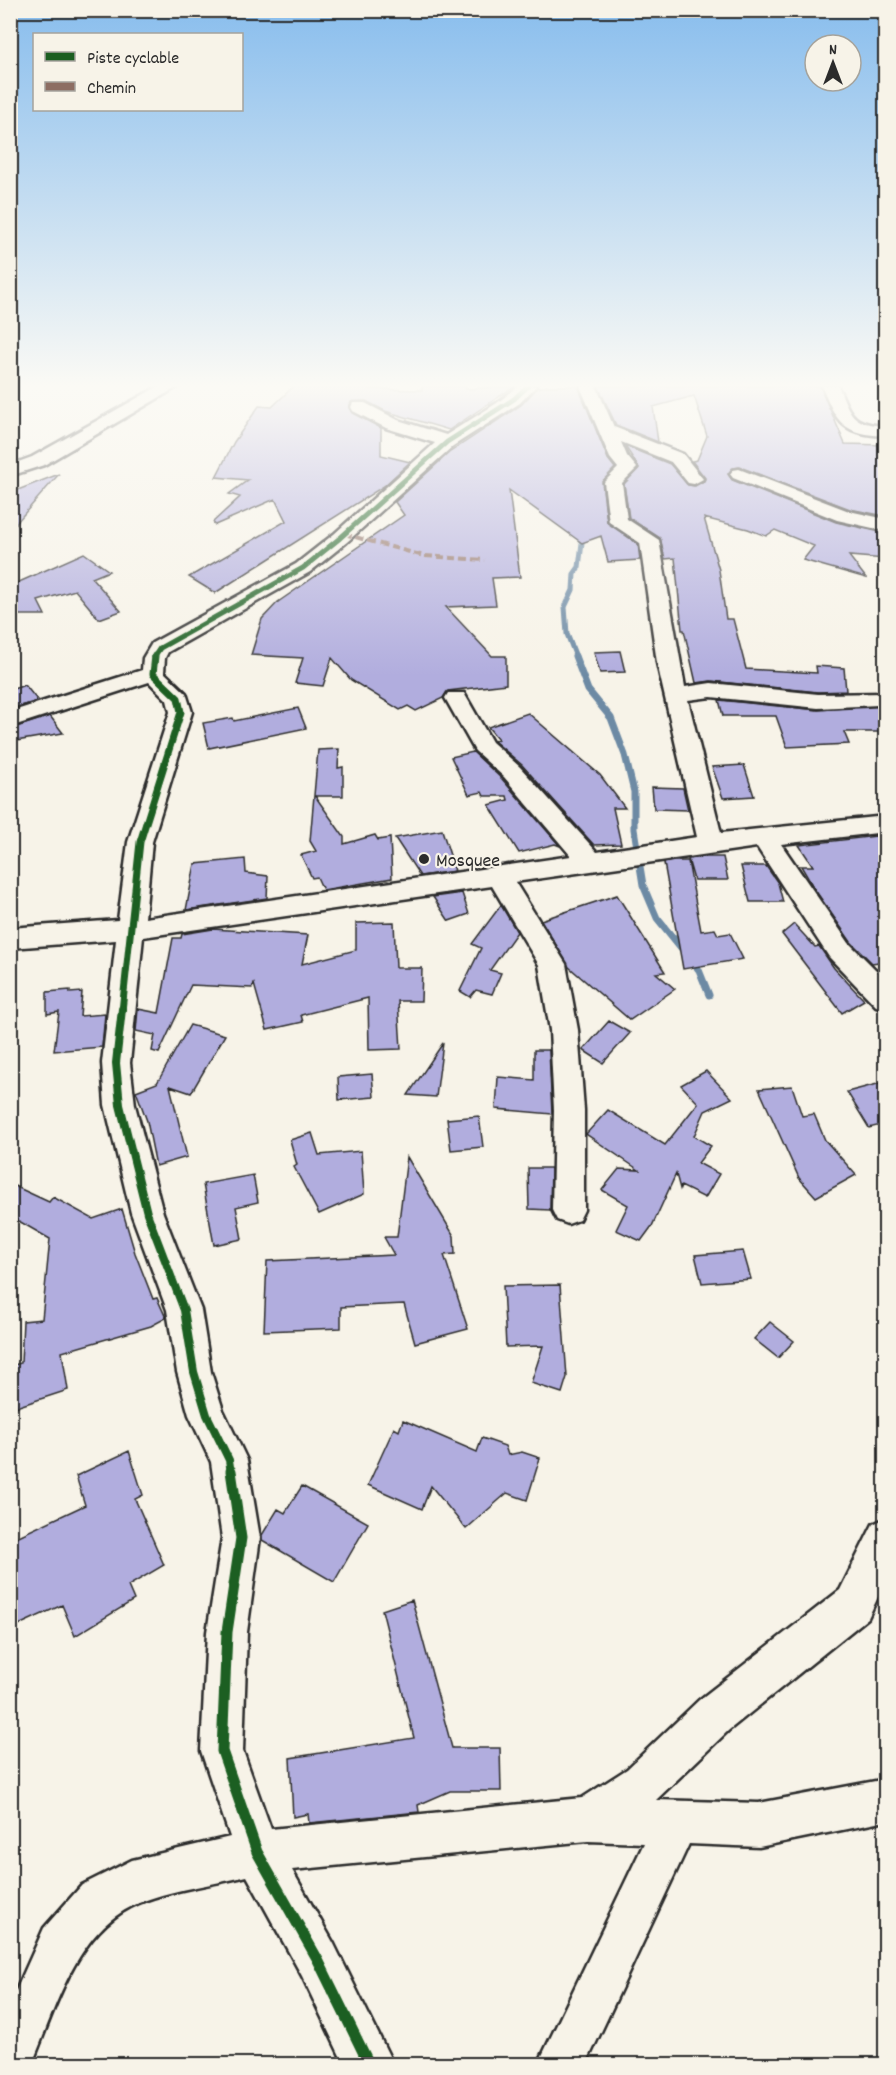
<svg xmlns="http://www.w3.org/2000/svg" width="896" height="2075" viewBox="0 0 896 2075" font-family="Dekko,sans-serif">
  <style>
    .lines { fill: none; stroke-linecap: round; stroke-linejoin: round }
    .stream-far1 { stroke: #6d8aa4; stroke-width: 5 }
    .stream { stroke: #6d8aa4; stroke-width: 7 }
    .building { fill: #b1adde; stroke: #2b2b2b; stroke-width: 1.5 }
    .street-casing { stroke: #2b2b2b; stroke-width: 5 }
    .street { fill: #f7f3e8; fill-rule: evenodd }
    .quiet { stroke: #8d6e63; stroke-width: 4; stroke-dasharray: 8 4; stroke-linecap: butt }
    .cycleway-far3-casing { stroke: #f7f3e8; stroke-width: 8 }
    .cycleway-far2-casing { stroke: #f7f3e8; stroke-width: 10 }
    .cycleway-far1-casing { stroke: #f7f3e8; stroke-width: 12 }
    .cycleway-casing { stroke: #f7f3e8; stroke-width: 15 }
    .cycleway-far3 { stroke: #1b5e20; stroke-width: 5 }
    .cycleway-far2 { stroke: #1b5e20; stroke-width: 7 }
    .cycleway-far1 { stroke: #1b5e20; stroke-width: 8 }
    .cycleway { stroke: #1b5e20; stroke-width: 11 }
    .poi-dot { fill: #2b2b2b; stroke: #f7f3e8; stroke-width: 2 }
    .labels { text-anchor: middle; stroke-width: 4.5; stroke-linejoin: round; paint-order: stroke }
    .poi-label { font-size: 20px; fill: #2b2b2b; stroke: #f7f3e8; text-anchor: start }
  </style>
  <rect width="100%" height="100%" fill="#f7f3e8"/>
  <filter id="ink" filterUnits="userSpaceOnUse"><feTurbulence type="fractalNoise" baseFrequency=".0167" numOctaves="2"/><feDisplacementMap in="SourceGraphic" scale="12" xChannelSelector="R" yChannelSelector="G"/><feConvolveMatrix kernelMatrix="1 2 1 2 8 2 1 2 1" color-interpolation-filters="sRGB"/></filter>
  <g filter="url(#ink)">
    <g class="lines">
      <path class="stream-far1" d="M 488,386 L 485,392 C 489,402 501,414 508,425
        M 576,657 L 567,634 L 565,607 L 573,590 L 574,574 L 579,567 L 582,543 L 577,534"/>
      <path class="stream" d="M 575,656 L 588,690 L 611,718 L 625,755 L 634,792 L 634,829 L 643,885 L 657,918 L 699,970 L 709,995"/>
    </g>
    <path class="building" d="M 294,386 L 372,386 L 371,389 L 422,390 L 422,386 L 465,386 L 466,389 L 515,386 L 449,430 L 385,411 L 366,401 L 351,402 L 349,408 L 352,413 L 381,428 L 381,455 L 410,462 L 384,486 L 215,593 L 189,577 L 286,521 L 275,499 L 215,525 L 213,522 L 240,497 L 229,494 L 248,480 L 216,477 L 234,442 L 259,406 L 272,407 Z
      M 548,386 L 578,386 L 608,459 L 615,468 L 602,482 L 607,522 L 638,544 L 640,560 L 608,562 L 601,536 L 582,543 L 509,490 L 520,577 L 492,578 L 496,605 L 446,607 L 492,656 L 506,656 L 506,684 L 448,691 L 443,698 L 416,711 L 408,706 L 400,710 L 351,680 L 332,658 L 323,686 L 295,683 L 303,658 L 251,655 L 262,619 L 278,602 L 404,515 L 395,502 L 450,452 L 521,405 L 537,388 Z
      M 598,386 L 820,386 L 845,444 L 885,445 L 885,516 L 850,509 L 740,467 L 733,468 L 728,474 L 732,480 L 836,522 L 885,533 L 885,559 L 849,556 L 866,578 L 803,560 L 814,546 L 775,530 L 766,536 L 748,529 L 704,518 L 719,570 L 726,619 L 733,619 L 746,669 L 817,673 L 816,666 L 844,668 L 846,691 L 818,692 L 711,681 L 696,683 L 684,630 L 682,630 L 675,558 L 665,559 L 660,538 L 629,518 L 624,484 L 639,468 L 625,446 L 670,464 L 688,485 L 695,486 L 704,481 L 705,478 L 692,461 L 697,460 L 707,436 L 694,396 L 653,407 L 658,442 L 616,425 Z
      M 59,474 L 10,530 L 10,493 Z
      M 84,553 L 109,571 L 92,578 L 121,611 L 99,619 L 75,590 L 38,601 L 45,615 L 10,615 L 10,586 Z
      M 620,651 L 625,672 L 600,673 L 594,652 Z
      M 25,685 L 38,701 L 10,709 L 10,690 Z
      M 719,700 L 818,710 L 885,705 L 885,732 L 844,732 L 849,744 L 787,747 L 776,716 L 723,716 Z
      M 298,708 L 306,728 L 209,748 L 203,723 L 233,718 L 234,721 Z
      M 528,713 L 600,775 L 625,808 L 613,808 L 621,844 L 594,845 L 522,765 L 494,741 L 498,739 L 488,727 Z
      M 50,716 L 63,733 L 10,742 L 10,729 Z
      M 339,749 L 338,768 L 343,767 L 343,796 L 315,796 L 344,837 L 344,844 L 375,835 L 378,840 L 390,838 L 392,878 L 323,890 L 317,877 L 312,878 L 301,855 L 316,851 L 310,841 L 318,750 Z
      M 473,752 L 502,779 L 560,846 L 555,844 L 519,853 L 489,805 L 508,800 L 507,796 L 484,796 L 482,792 L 469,795 L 451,757 Z
      M 744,765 L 754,796 L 723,798 L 712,767 Z
      M 652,787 L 683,788 L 688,810 L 654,809 Z
      M 442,830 L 455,871 L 420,876 L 395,838 Z
      M 885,835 L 885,961 L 872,963 L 851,942 L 815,890 L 801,866 L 813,866 L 799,845 Z
      M 704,857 L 723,857 L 728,880 L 694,880 L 688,859 Z
      M 245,859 L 246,873 L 268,876 L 267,898 L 186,910 L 195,864 Z
      M 674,861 L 688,861 L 701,931 L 715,929 L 718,935 L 730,933 L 743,959 L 683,969 L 664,863 Z
      M 741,866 L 766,866 L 778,883 L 783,902 L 750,902 Z
      M 462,893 L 469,914 L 449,921 L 433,897 Z
      M 617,895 L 665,972 L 656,973 L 675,989 L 630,1020 L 569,967 L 541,920 Z
      M 501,905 L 517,932 L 490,970 L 501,973 L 492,994 L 476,990 L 470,997 L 460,991 L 481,948 L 472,944 Z
      M 394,922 L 396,968 L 422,968 L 421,1001 L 398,1001 L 401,1049 L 369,1050 L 368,998 L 301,1015 L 303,1022 L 267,1030 L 254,984 L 252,988 L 191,985 L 159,1053 L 152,1051 L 155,1035 L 136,1031 L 138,1009 L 159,1013 L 173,938 L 181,938 L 182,934 L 213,929 L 308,935 L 302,964 L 356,950 L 356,923 Z
      M 794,924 L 815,947 L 819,946 L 834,968 L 864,1000 L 842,1013 L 782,934 Z
      M 70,990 L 70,993 L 82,992 L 80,1016 L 105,1014 L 102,1047 L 54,1051 L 59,1012 L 47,1014 L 47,992 Z
      M 609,1021 L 630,1033 L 603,1063 L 583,1050 Z
      M 190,1025 L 225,1035 L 191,1093 L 170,1086 L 187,1157 L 156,1166 L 147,1121 L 136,1091 L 157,1083 Z
      M 443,1043 L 436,1097 L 408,1095 Z
      M 534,1050 L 549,1050 L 552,1114 L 496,1109 L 498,1077 L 534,1080 Z
      M 706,1071 L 732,1098 L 705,1111 L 694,1136 L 711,1146 L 698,1163 L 719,1174 L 705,1198 L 681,1186 L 680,1189 L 676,1174 L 652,1226 L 641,1241 L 616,1230 L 628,1205 L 602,1190 L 619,1169 L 639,1170 L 586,1134 L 608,1110 L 665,1145 L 698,1103 L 681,1085 Z
      M 372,1074 L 374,1097 L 339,1100 L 338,1077 Z
      M 885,1082 L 885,1124 L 869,1128 L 847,1092 Z
      M 792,1086 L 802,1116 L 814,1114 L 825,1140 L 856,1175 L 816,1197 L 799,1178 L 759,1089 Z
      M 479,1116 L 483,1147 L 451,1150 L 447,1119 Z
      M 312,1133 L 319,1155 L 361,1151 L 364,1194 L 319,1214 L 294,1167 L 297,1165 L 290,1140 Z
      M 407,1157 L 454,1236 L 455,1254 L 444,1255 L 468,1329 L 415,1343 L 404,1304 L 341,1307 L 341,1328 L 264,1331 L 267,1261 L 394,1255 L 384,1237 L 397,1237 Z
      M 528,1168 L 551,1168 L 550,1210 L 529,1209 Z
      M 253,1175 L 258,1202 L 236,1207 L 242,1239 L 214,1245 L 203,1184 Z
      M 10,1184 L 49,1202 L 53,1197 L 93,1219 L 122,1209 L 135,1253 L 153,1299 L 157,1298 L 166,1318 L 151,1326 L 62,1352 L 68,1390 L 16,1407 L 10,1366 L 21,1363 L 23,1321 L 42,1319 L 50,1239 L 10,1216 Z
      M 743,1251 L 751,1279 L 702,1283 L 695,1255 Z
      M 560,1285 L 567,1377 L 562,1393 L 531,1383 L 543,1346 L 506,1347 L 503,1286 Z
      M 770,1322 L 794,1341 L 778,1358 L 754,1339 Z
      M 403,1420 L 477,1452 L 482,1438 L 505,1446 L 508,1455 L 522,1452 L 540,1458 L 527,1500 L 507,1493 L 466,1529 L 431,1486 L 422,1509 L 368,1485 L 394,1428 L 399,1431 Z
      M 129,1451 L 143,1495 L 135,1499 L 164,1565 L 128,1586 L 134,1600 L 75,1636 L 62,1605 L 10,1629 L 10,1540 L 85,1505 L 76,1476 Z
      M 302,1486 L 368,1523 L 334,1582 L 262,1540 L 262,1535 L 278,1509 L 285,1513 Z
      M 412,1600 L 452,1748 L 500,1748 L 501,1791 L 450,1791 L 418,1805 L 419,1812 L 309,1823 L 308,1814 L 293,1817 L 290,1758 L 414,1738 L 382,1610 Z"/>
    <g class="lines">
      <g class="street-casing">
        <path id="street" d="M 159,386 L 179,386 L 44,465 L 10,476 L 10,465 L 32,457 Z
          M 519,386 L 536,386 L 520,403 L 453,446 L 347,542 L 310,572 L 168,652 L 165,658 L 164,672 L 186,693 L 192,712 L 152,842 L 145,918 L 571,856 L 504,777 L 475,751 L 445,698 L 448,693 L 464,693 L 492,742 L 520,767 L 597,852 L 697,837 L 657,663 L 640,543 L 609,522 L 604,482 L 618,468 L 610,458 L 580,386 L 596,386 L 614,427 L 683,454 L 703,479 L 694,484 L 688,483 L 671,462 L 621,442 L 627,456 L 637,468 L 622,483 L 627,519 L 659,540 L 685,687 L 711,683 L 818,694 L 886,693 L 886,703 L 878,705 L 818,708 L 711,697 L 688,700 L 721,833 L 886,816 L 886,832 L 781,844 L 849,943 L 886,980 L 886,1008 L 876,1006 L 829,957 L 757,847 L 515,882 L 566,964 L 578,1030 L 584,1110 L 584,1210 L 579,1220 L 568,1224 L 557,1220 L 552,1210 L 554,1110 L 550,1030 L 539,965 L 492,886 L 143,937 L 130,1063 L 135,1105 L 163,1213 L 201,1310 L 211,1372 L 223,1410 L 247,1460 L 260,1538 L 247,1632 L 243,1751 L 271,1829 L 582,1798 L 627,1769 L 699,1700 L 840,1590 L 873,1524 L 886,1518 L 886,1580 L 868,1618 L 729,1730 L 656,1800 L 759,1803 L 886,1779 L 886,1821 L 759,1847 L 689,1844 L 586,2064 L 538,2064 L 644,1843 L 588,1841 L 292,1870 L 334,1944 L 393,2064 L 344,2064 L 302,1976 L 247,1876 C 215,1884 166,1891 139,1903 C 76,1929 56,2007 32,2064 L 10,2064 L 10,2004 L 44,1928 L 82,1885 L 132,1860 L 230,1837 L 201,1751 L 207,1632 L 222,1538 L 211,1462 L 189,1415 L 177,1372 L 167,1310 L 131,1213 L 105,1105 L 102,1063 L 116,940 L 10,948 L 10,928 L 118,920 L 128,842 L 170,712 L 167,700 L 149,682 L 10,727 L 10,712 L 142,670 L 143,658 L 152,643 L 296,564 L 334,534 L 435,443 L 386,428 L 353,411 L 351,407 L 353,403 L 365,403 L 398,420 L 446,435 L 497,403 Z
          M 822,386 L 838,386 C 851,415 851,424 886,426 L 886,436 C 843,434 837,424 822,386 Z
          M 739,469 L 849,511 L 886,519 L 886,531 L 837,520 L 733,478 L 730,474 L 733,470 Z"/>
      </g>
      <use href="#street" class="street"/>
      <path class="quiet" d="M 344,534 L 424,556 L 485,560"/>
      <g class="cycleway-far3-casing">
        <path id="cycleway-far3" d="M 154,657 L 160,648 L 303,568 L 340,538 L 447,442 L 514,399 L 528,386"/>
      </g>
      <g class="cycleway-far2-casing">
        <path id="cycleway-far2" d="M 122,1011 L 140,842 L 181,712 L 178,698 L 153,674 L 155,656"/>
      </g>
      <g class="cycleway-far1-casing">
        <path id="cycleway-far1" d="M 122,1009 L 116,1063 L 120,1105 L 147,1213 L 184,1310 L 194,1372 L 207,1415 L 229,1460 L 231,1473"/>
      </g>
      <g class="cycleway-casing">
        <path id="cycleway" d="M 231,1471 L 241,1538 L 227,1632 L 222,1751 L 257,1852 L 318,1960 L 369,2064"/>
      </g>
      <use href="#cycleway-far3" class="cycleway-far3"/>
      <use href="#cycleway-far2" class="cycleway-far2"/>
      <use href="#cycleway-far1" class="cycleway-far1"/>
      <use href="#cycleway" class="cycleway"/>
    </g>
  </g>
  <linearGradient id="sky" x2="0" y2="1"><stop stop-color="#88bded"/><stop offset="0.57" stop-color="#fbfaf5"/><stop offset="1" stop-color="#fbfaf5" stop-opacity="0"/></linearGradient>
  <rect width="896" height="676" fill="url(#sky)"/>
  <circle class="poi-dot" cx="424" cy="859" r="6"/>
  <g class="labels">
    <g class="poi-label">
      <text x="436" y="866">Mosquee</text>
    </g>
  </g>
  <rect width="896" height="2075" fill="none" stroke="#f7f3e8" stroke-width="36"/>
  <rect x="18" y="18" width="860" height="2039" fill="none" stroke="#2b2b2b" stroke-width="2" filter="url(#ink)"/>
  <rect x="33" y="33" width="210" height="78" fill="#f7f3e8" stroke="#a5a39c" stroke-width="1.5"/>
  <rect x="45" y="52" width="30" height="9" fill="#1b5e20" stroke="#a5a39c" stroke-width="1.5"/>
  <text x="87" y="63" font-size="18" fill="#2b2b2b">Piste cyclable</text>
  <rect x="45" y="82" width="30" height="9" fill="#8d6e63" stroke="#a5a39c" stroke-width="1.5"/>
  <text x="87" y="93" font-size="18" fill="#2b2b2b">Chemin</text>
  <g transform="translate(833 63)"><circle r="28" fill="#f7f3e8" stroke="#a5a39c" stroke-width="1.5"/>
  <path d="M0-4.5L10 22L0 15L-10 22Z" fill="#2b2b2b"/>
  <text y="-9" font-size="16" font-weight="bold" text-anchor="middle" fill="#2b2b2b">N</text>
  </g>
</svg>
